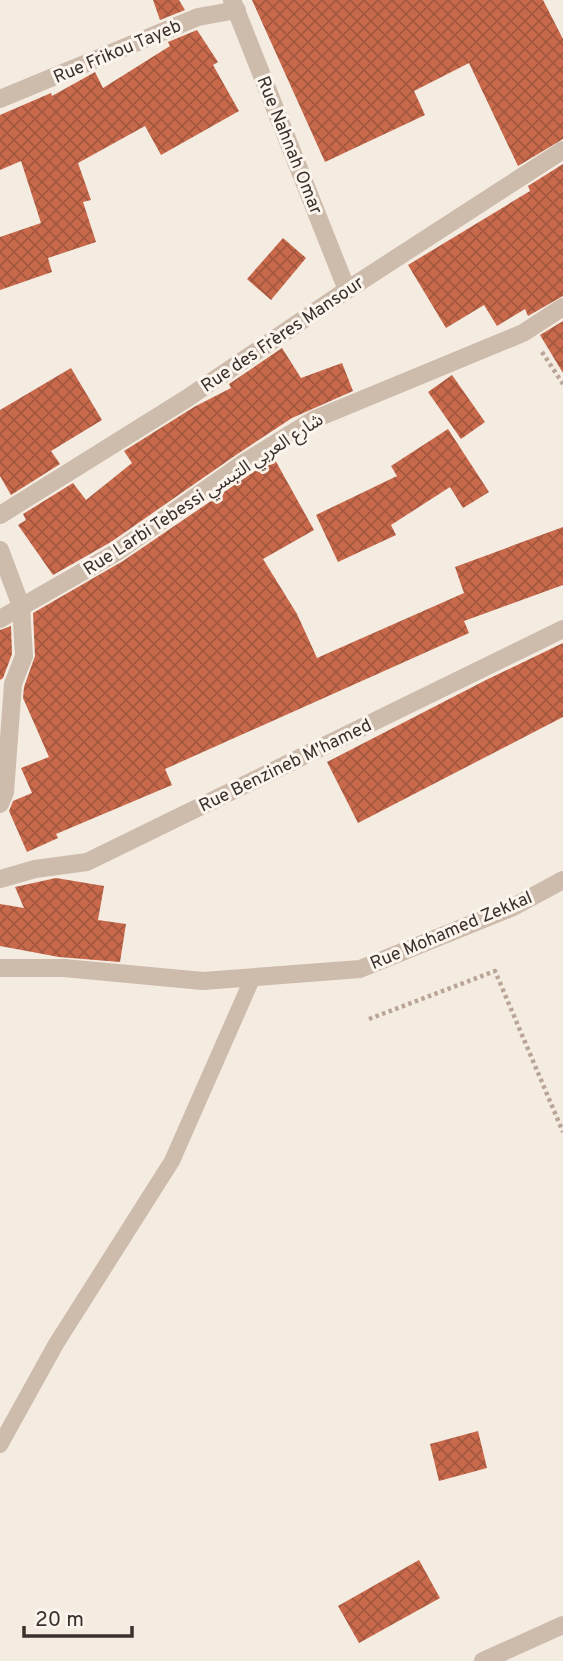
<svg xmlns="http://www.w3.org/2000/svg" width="563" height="1661" viewBox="0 0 563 1661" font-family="Overpass,'Noto Sans Arabic',sans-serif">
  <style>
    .building { fill: url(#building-cross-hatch) }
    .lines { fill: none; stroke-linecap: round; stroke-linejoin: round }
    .path { stroke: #b9a596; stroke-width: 4.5; stroke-dasharray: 3.5 3.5; stroke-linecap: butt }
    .service { stroke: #cdbbac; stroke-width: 16 }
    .minor { stroke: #cdbbac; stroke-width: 18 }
    .tertiary { stroke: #cdbbac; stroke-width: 18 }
    .labels { text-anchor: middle; stroke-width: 6; stroke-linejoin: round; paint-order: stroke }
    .street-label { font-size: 18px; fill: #3b302b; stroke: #fbf5ee }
  </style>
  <defs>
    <pattern id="building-cross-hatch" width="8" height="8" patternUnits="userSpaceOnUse" patternTransform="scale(1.75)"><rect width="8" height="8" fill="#c8694b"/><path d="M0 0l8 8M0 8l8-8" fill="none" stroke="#a4573f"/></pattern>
  </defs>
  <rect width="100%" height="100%" fill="#f4ebe1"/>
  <path class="building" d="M 153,0 L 179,0 L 185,10 L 160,20 Z
    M 252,0 L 543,0 L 563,39 L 563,139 L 518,166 L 469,63 L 414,91 L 425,115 L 325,162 Z
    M 197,30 L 218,62 L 213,65 L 239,111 L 161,155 L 145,126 L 78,163 L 91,200 L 83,202 L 96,242 L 48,258 L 52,272 L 0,290 L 0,237 L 41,223 L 21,161 L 0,170 L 0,115 L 51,93 L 52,96 L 95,72 L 103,88 L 170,46 L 168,42 Z
    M 563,164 L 563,296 L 528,316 L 525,309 L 497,326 L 484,305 L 446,328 L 408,265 L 530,191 L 528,186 Z
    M 283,238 L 306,258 L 271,300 L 247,279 Z
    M 563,321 L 563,373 L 540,335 Z
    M 282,348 L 301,378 L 342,363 L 353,391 L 292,418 L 236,455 L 111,542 L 53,575 L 18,525 L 26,520 L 23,514 L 73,483 L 86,500 L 132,463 L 124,451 L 194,407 L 231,388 L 229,384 Z
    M 71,368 L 102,420 L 51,451 L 60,464 L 11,495 L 0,476 L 0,410 Z
    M 452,375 L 485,422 L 461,439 L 428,392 Z
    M 448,429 L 489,492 L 463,508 L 450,487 L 391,525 L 396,535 L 338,562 L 316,515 L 397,476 L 391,466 Z
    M 274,458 L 314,530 L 263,559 L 297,614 L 317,658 L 464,593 L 455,567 L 563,527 L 563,585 L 464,621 L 469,633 L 165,769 L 172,785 L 56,834 L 58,838 L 27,852 L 9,811 L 13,801 L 32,793 L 21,768 L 49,757 L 23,698 L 24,687 L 35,656 L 33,613 L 123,561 Z
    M 11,626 L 12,654 L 3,678 L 0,680 L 0,630 Z
    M 563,643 L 563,717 L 358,823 L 327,762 L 488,679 Z
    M 56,878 L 104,886 L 98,920 L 126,924 L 120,962 L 59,957 L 0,946 L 0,904 L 24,908 L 15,887 Z
    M 478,1431 L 487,1468 L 439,1481 L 430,1444 Z
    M 419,1560 L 440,1598 L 359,1643 L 338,1606 Z"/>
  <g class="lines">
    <path class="path" d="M 542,352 L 563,384
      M 369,1019 L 495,971 L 563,1132"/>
    <path class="service" d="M 0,1445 L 56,1344 L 172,1161 L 253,977"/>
    <path class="minor" d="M 232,0 L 347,290
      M 0,99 L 198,17 L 237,10
      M 0,515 L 186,399 L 347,290 L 563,150
      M 0,550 L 21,606 L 24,656 L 13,684 L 5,792 L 0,804
      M 0,619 L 117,552 L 242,464 L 315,419 L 523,333 L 563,307
      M 0,879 L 35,869 L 87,862 L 563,629
      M 483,1661 L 563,1625"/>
    <path class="tertiary" d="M 0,968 L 64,968 L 203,981 L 360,969 L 511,908 L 563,880"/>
  </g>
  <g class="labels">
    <g class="street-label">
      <text transform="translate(117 51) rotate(-23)" y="6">Rue Frikou Tayeb</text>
      <text transform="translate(290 145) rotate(68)" y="6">Rue Nahnah Omar</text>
      <text transform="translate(282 334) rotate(-34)" y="6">Rue des Frères Mansour</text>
      <text transform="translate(203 494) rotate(-33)" y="6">Rue Larbi Tebessi شارع العربي التبسي</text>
      <text transform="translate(285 765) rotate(-26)" y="6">Rue Benzineb M'hamed</text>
      <text transform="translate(451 930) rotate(-23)" y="6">Rue Mohamed Zekkal</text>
    </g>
  </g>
  <path d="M24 1626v10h108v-10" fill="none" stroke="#3b302b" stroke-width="3.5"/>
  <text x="35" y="1626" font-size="21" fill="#3b302b" stroke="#fbf5ee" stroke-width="5" paint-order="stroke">20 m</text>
</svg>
